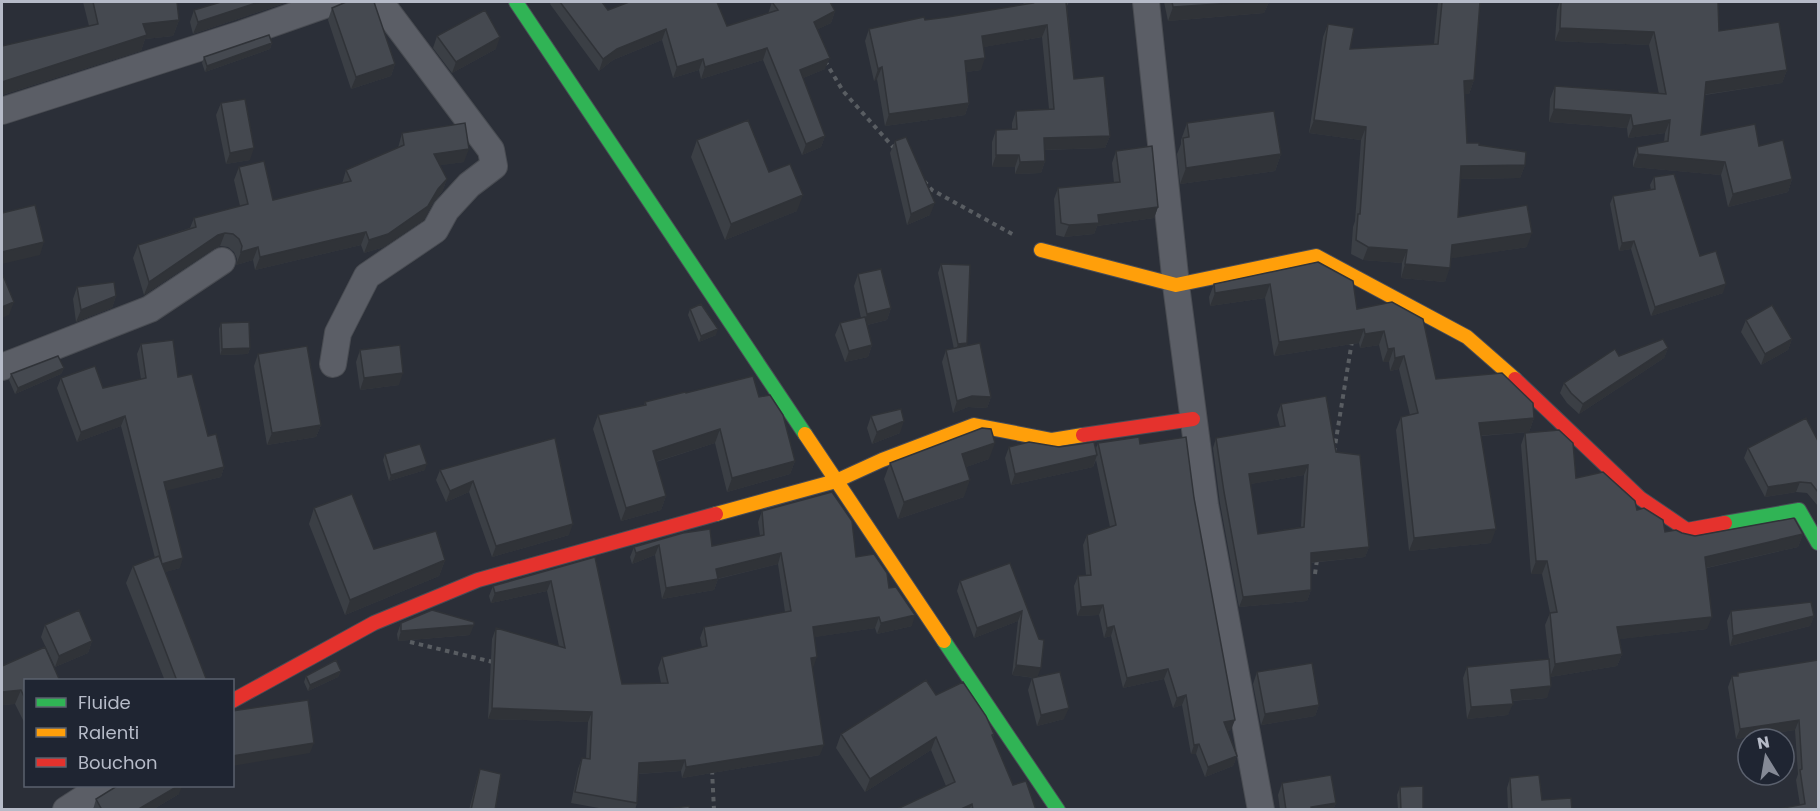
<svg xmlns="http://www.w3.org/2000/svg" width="1820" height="811" viewBox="0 0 1820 811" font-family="Poppins,sans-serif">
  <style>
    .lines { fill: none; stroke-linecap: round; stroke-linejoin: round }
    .street-casing { stroke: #494c52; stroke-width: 28 }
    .fast-casing { stroke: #494c55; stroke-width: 16 }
    .slow-casing { stroke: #494c55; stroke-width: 16 }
    .jam-casing { stroke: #494c55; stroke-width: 16 }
    .path { stroke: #595d62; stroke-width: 4; stroke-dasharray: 4.5 4.5; stroke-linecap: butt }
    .street { stroke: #5b5e66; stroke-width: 26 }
    .fast { stroke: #30b455; stroke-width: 14 }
    .slow { stroke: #ff9f0a; stroke-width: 14 }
    .jam { stroke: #e5322d; stroke-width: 14 }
    .wall { fill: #3b3f45; fill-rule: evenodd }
    .shaded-wall { fill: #303338 }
    .building { fill: #454950; stroke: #303338; stroke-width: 1.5; fill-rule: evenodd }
  </style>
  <rect width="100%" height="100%" fill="#2b2f38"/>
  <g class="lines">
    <g class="street-casing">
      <path id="street" d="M 1146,2 L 1176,285 L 1205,505 L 1261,810
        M 2,111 L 242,34 L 333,2
        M 333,364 L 338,333 L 367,276 L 435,230 L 446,210 L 469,185 L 494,166 L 491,150 L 380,2
        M 2,367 L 150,309 L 222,261
        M 66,810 L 103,786"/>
    </g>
    <g class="fast-casing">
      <path id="fast" d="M 516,2 L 805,434
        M 1725,523 L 1799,510 L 1818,543
        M 944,641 L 1058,810"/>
    </g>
    <g class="slow-casing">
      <path id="slow" d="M 1041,250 L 1176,285 L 1316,256 L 1467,337 L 1515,379
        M 805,434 L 944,641
        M 716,514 L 836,481 L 882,460 L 974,425 L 1052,440 L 1083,435"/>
    </g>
    <g class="jam-casing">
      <path id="jam" d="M 1515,379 L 1640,498 L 1687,530 L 1725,523
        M 1083,435 L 1193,419
        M 232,701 L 374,623 L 478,580 L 716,514"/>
    </g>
    <path class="path" d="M 825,61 L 843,91 L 894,148
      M 924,181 L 932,190 L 1014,235
      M 1334,452 L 1352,341
      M 1315,574 L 1317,560
      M 410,642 L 493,662
      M 712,770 L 714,810"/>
    <use href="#street" class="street"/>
    <use href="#fast" class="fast"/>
    <use href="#slow" class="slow"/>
    <use href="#jam" class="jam"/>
  </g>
  <path class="wall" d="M 83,2 L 177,2 L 179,20 L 173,36 L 145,39 L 141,51 L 2,95 L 2,46 L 89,26 Z
    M 221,2 L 288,2 L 193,34 L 190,22 L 194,10 Z
    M 551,2 L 602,2 L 608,10 L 727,26 L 768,14 L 772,2 L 835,11 L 831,23 L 818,29 L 825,69 L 803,78 L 825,136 L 821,147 L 802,155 L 763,60 L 701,79 L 699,70 L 673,78 L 662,40 L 613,60 L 599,71 L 550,4 Z
    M 1023,2 L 1069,2 L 1067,6 L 1074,79 L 1110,136 L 1105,148 L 1045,150 L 1045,161 L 1041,173 L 1015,174 L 1015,167 L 992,167 L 992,142 L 996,130 L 1012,129 L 1012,123 L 1016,111 L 1049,109 L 1042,37 L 983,47 L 981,70 L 966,72 L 969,103 L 965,115 L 885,126 L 877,79 L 874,81 L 865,41 L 869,29 L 1024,5 Z
    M 1164,2 L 1269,2 L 1264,13 L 1168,21 Z
    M 1438,2 L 1480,2 L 1474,80 L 1469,94 L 1464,94 L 1467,143 L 1479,145 L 1525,165 L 1520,178 L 1460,179 L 1458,217 L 1527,247 L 1451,258 L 1445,282 L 1401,278 L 1402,263 L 1363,260 L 1351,254 L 1353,227 L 1355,221 L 1361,140 L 1309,133 L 1323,37 L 1328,24 L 1350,49 L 1434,44 Z
    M 1560,2 L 1718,2 L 1719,31 L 1787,70 L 1782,83 L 1705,95 L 1701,135 L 1759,146 L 1792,179 L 1788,192 L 1728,207 L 1721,175 L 1633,167 L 1633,160 L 1637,147 L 1664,142 L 1665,133 L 1628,138 L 1627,128 L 1549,122 L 1550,99 L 1555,86 L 1659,94 L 1649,45 L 1555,41 L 1557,10 Z
    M 332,8 L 395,64 L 391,76 L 351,89 L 328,20 Z
    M 437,36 L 496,49 L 452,73 L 433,48 Z
    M 272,43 L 270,49 L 205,72 L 202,63 L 204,57 Z
    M 221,103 L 250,160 L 226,164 L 216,115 Z
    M 1187,123 L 1281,154 L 1275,171 L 1180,184 L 1177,154 L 1181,144 L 1181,140 Z
    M 402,133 L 464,162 L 440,165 L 447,179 L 442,192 L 433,203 L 424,220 L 384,247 L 364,253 L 361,245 L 255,270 L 253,260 L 236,265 L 237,259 L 234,252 L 228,247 L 220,246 L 214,249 L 144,295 L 133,258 L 138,245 L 190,228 L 194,218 L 240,206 L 234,180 L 239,167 L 273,200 L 342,184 L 346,170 L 398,148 Z
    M 697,140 L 769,172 L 797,211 L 725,240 L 691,157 Z
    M 895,141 L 930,215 L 907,225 L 890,153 Z
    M 1116,151 L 1158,207 L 1154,218 L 1097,226 L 1094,234 L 1064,237 L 1056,235 L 1054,199 L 1058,188 L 1114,183 L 1112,163 Z
    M 1654,177 L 1723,293 L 1651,316 L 1631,249 L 1619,251 L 1610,204 L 1613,196 L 1651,190 L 1650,185 Z
    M 1318,262 L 1357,309 L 1392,302 L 1436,379 L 1534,418 L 1529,432 L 1481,436 L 1491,543 L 1409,551 L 1396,430 L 1401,417 L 1410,415 L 1399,369 L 1390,371 L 1389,362 L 1383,362 L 1379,345 L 1360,348 L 1359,343 L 1274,356 L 1265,298 L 1210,306 L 1209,297 L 1214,284 Z
    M 941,264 L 967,343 L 966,346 L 991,397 L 987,408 L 968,407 L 953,413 L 942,362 L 946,350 L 954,349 L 938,273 Z
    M 858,274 L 891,308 L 887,320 L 867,325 L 872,345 L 868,357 L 845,362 L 835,335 L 840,323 L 861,318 L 854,286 Z
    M 77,287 L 116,296 L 112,308 L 76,322 L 73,299 Z
    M 690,309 L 716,335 L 699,342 L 688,315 Z
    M 1746,320 L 1792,339 L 1788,350 L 1761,365 L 1741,332 Z
    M 221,323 L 250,348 L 248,354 L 220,355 L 219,329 Z
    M 141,344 L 178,377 L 224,467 L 221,477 L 166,490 L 180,568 L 165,572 L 207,681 L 165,681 L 126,583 L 133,566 L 155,558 L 121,426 L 77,442 L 57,388 L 61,378 L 103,388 L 141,379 L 137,354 Z
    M 1668,348 L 1664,358 L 1579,414 L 1567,403 L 1560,393 L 1564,383 L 1619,356 Z
    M 360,350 L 399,385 L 360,390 L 356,362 Z
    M 258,354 L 321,425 L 316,437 L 267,445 L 254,366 Z
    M 64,368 L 61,374 L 15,394 L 9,380 L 11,374 Z
    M 686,393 L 759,397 L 795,461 L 790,474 L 727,492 L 715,443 L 656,462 L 666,496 L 661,510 L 621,521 L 593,429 L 598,415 L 644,405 L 645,402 Z
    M 1281,404 L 1336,452 L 1369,547 L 1365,557 L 1311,563 L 1311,590 L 1307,601 L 1239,607 L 1220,503 L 1213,448 L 1216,438 L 1280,427 L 1277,415 ZM 1304,475 L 1301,527 L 1258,534 L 1250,484 Z
    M 871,416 L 900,433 L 872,444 L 867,428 Z
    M 1525,433 L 1576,478 L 1637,510 L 1665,532 L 1682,533 L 1695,536 L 1803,534 L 1798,547 L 1707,568 L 1707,629 L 1619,639 L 1622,654 L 1617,666 L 1550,677 L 1547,698 L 1512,701 L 1508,715 L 1467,719 L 1463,678 L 1467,667 L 1549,659 L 1545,625 L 1550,613 L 1542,574 L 1531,574 L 1521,445 Z
    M 555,438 L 569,535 L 492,557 L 469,492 L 446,502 L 436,480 L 440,470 Z
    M 1818,441 L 1818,506 L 1807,493 L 1796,492 L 1765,497 L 1744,458 L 1748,448 Z
    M 1098,443 L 1140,444 L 1194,498 L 1231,730 L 1227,731 L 1237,756 L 1233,766 L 1205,777 L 1196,754 L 1191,754 L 1182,705 L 1173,708 L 1164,679 L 1123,688 L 1111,636 L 1104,638 L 1099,615 L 1077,616 L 1074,586 L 1078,576 L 1086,575 L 1083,545 L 1087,535 L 1110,527 L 1096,460 L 1093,467 L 1011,485 L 1005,458 L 1009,447 L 1096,448 Z
    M 385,454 L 425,470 L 389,481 L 383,460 Z
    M 989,459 L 966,467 L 964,497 L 898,519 L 884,479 L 890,463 Z
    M 314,508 L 374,549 L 445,560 L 439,576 L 345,615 L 309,524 Z
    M 762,511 L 856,557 L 889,588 L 912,626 L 877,634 L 875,628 L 814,637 L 813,668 L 812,668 L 820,755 L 682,778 L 681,771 L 639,774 L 637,803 L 635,810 L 610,810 L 571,803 L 578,769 L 582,758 L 586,759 L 588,722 L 488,719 L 492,639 L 496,628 L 559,646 L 547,591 L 491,603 L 489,596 L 493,586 L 595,557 L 622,684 L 661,683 L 658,668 L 662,657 L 702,647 L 700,638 L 704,627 L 785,612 L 778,564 L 718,579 L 714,590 L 662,599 L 655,555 L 632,564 L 630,557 L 634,547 L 683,533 L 712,546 L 760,536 L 758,522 Z
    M 1010,563 L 1037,677 L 1064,719 L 1037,726 L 1028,690 L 1032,678 L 1034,678 L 1012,675 L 1018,621 L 974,638 L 957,591 L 960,581 Z
    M 1731,611 L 1814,616 L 1810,626 L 1730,646 L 1727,621 Z
    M 401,623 L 470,635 L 398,641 L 397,634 Z
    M 45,625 L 92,641 L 88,653 L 55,667 L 41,637 Z
    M 2,658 L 2,666 L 26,681 L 26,726 L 15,704 L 2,705 Z
    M 1818,660 L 1818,810 L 1800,805 L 1796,780 L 1798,774 L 1795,730 L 1736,739 L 1728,687 L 1732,676 L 1737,676 L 1738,673 Z
    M 341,671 L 338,677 L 308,691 L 304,682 L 306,676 Z
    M 1257,672 L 1319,705 L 1315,716 L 1261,725 L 1253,684 Z
    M 936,695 L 994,734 L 993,738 L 1013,785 L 1036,810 L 895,810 L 946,786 L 931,750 L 865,792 L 836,748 L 841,734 Z
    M 480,769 L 495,810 L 469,810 L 477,779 Z
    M 1510,778 L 1542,800 L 1572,810 L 1508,810 L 1507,788 Z
    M 1282,783 L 1336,803 L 1333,810 L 1280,810 L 1278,795 Z
    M 1400,787 L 1423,810 L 1398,810 L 1397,795 Z
    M 179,794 L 152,810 L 93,810 L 96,799 Z"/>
  <path class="shaded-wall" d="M 259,2 L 288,2 L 193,34 L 198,22 Z
    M 1248,2 L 1269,2 L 1264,13 L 1168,21 L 1173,7 Z
    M 835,11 L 831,23 L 810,33 L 814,22 Z
    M 179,20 L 173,36 L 145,39 L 141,51 L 2,95 L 2,82 L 143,24 Z
    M 1047,25 L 1042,37 L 978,48 L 982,36 Z
    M 1560,28 L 1654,32 L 1649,45 L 1555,41 Z
    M 666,29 L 662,40 L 613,60 L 599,71 L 603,59 L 617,49 Z
    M 500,37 L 496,49 L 452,73 L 456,62 Z
    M 272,43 L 270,49 L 205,72 L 207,66 Z
    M 767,48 L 763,60 L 701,79 L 705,67 Z
    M 830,58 L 825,69 L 796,81 L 800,70 Z
    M 985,58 L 981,70 L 960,73 L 965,61 Z
    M 703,59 L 699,70 L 673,78 L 677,67 Z
    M 395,64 L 391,76 L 351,89 L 356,77 Z
    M 882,67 L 877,79 L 874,81 L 878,69 Z
    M 1787,70 L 1782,83 L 1701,95 L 1706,82 Z
    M 1474,80 L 1469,94 L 1459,94 L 1464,81 Z
    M 969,103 L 965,115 L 885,126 L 889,114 Z
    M 1554,109 L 1631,115 L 1627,128 L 1549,122 Z
    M 1314,120 L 1366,127 L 1361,140 L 1309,133 Z
    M 1670,120 L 1665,133 L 1628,138 L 1633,126 Z
    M 825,136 L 821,147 L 802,155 L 806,144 Z
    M 1110,136 L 1105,148 L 1039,150 L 1044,138 Z
    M 254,148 L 250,160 L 226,164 L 230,153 Z
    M 469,149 L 464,162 L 429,167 L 434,154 Z
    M 1281,154 L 1275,171 L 1180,184 L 1186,168 Z
    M 1638,154 L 1725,162 L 1721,175 L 1633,167 Z
    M 996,155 L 1019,155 L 1015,167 L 992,167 Z
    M 1045,161 L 1041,173 L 1015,174 L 1020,162 Z
    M 1525,165 L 1520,178 L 1456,179 L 1461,166 Z
    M 447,179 L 442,192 L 433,203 L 424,220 L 384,247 L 364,253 L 369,240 L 438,189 Z
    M 1792,179 L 1788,192 L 1728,207 L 1733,194 Z
    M 803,195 L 797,211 L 725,240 L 731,224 Z
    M 935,203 L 930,215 L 907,225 L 911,214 Z
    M 1158,207 L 1154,218 L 1097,226 L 1094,234 L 1064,237 L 1069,225 L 1098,215 Z
    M 366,232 L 361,245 L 255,270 L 260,257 Z
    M 225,233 L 220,246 L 214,249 L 144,295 L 149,282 L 218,235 Z
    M 1532,233 L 1527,247 L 1447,259 L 1452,245 Z
    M 1634,241 L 1631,249 L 1619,251 L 1622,243 Z
    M 44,242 L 40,255 L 2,264 L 2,252 Z
    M 258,247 L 253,260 L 236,265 L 241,252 Z
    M 1368,247 L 1407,250 L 1402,263 L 1363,260 Z
    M 1405,264 L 1450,268 L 1445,282 L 1401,278 Z
    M 1270,284 L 1265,298 L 1210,306 L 1215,293 Z
    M 1726,284 L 1723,293 L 1651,316 L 1655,307 Z
    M 116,296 L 112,308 L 76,322 L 81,310 Z
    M 14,302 L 9,315 L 2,318 L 2,307 Z
    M 891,308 L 887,320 L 863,326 L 867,314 Z
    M 718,329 L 716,335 L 699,342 L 701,336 Z
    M 1364,329 L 1359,343 L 1274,356 L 1279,342 Z
    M 1384,331 L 1379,345 L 1360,348 L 1365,334 Z
    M 1792,339 L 1788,350 L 1761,365 L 1765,354 Z
    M 967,343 L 963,353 L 955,353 L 958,344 Z
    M 872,345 L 868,357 L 845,362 L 849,351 Z
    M 250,348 L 248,354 L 220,355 L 222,349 Z
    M 1394,348 L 1389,362 L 1383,362 L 1388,349 Z
    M 1668,348 L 1664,358 L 1579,414 L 1583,404 Z
    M 1404,356 L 1399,369 L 1390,371 L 1395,358 Z
    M 64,368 L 61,374 L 15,394 L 18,388 Z
    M 403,373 L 399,385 L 360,390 L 364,378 Z
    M 972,396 L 991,397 L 987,408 L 968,407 L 953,413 L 957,401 Z
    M 125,416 L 121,426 L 77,442 L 81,432 Z
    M 1534,418 L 1529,432 L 1474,436 L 1479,423 Z
    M 904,421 L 900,433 L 872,444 L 877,432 Z
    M 321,425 L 316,437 L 267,445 L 272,433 Z
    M 720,429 L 715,443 L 648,464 L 653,451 Z
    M 995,443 L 989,459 L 955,471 L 962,454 Z
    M 1097,455 L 1093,467 L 1011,485 L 1015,474 Z
    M 795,461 L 790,474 L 727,492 L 732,478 Z
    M 427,464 L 425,470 L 389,481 L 391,475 Z
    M 1308,465 L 1304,475 L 1245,485 L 1249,474 Z
    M 224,467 L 221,477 L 161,492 L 164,482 Z
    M 970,480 L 964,497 L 898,519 L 904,502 Z
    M 473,481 L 469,492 L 446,502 L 450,491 Z
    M 1800,482 L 1796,492 L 1765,497 L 1768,487 Z
    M 666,496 L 661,510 L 621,521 L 626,508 Z
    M 573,524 L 569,535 L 492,557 L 496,546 Z
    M 1496,529 L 1491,543 L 1409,551 L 1414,538 Z
    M 1803,534 L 1798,547 L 1701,569 L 1705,557 Z
    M 659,545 L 655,555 L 632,564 L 636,553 Z
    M 1369,547 L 1365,557 L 1307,563 L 1311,553 Z
    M 781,553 L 778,564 L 712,580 L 716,569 Z
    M 183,558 L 180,568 L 159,574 L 162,564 Z
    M 445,560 L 439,576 L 345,615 L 350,600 Z
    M 1536,561 L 1547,561 L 1542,574 L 1531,574 Z
    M 718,579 L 714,590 L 662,599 L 666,588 Z
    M 551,581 L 547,591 L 491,603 L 495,593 Z
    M 1311,590 L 1307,601 L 1239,607 L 1243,597 Z
    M 1103,605 L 1099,615 L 1077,616 L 1081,607 Z
    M 1022,611 L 1018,621 L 974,638 L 977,628 Z
    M 915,615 L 912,626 L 877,634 L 881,623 Z
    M 1814,616 L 1810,626 L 1730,646 L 1733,636 Z
    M 879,617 L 875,628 L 809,638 L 813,627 Z
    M 1712,617 L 1707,629 L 1613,640 L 1617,627 Z
    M 474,625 L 470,635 L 398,641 L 401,631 Z
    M 1114,626 L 1111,636 L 1104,638 L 1107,628 Z
    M 92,641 L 88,653 L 55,667 L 59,656 Z
    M 1622,654 L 1617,666 L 1550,677 L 1555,664 Z
    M 817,657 L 813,668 L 807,668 L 811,658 Z
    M 1016,665 L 1041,668 L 1037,678 L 1012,675 Z
    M 1168,669 L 1164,679 L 1123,688 L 1127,678 Z
    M 341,671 L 338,677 L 308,691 L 310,685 Z
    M 1551,686 L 1547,698 L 1507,701 L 1511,690 Z
    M 21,690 L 15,704 L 2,705 L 2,692 Z
    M 1186,695 L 1182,705 L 1173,708 L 1177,698 Z
    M 1513,704 L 1508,715 L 1467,719 L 1471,707 Z
    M 1319,705 L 1315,716 L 1261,725 L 1265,714 Z
    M 492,708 L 592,712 L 588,722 L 488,719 Z
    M 1069,708 L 1064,719 L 1037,726 L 1041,715 Z
    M 1235,720 L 1231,730 L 1220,732 L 1224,722 Z
    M 1799,720 L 1795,730 L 1736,739 L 1740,729 Z
    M 936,737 L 931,750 L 865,792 L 870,779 Z
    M 314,743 L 310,753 L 232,766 L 232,756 Z
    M 1199,744 L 1196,754 L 1191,754 L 1194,745 Z
    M 824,745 L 820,755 L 682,778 L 686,767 Z
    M 1237,756 L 1233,766 L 1205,777 L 1208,767 Z
    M 685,760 L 681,771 L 635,774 L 639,763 Z
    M 178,786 L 182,786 L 179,794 L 152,810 L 137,810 Z
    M 1336,803 L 1333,810 L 1310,810 L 1311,807 Z
    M 972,804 L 969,810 L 959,810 Z"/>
  <path class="building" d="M 93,2 L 177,2 L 179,20 L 143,24 L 147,35 L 2,82 L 2,46 L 98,24 Z
    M 221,2 L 259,2 L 198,22 L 194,10 Z
    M 346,2 L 374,2 L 395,64 L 356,77 L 332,8 Z
    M 560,2 L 602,2 L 608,10 L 629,2 L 717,2 L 727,26 L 778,10 L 772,2 L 830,2 L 835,11 L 814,22 L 830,58 L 800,70 L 825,136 L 806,144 L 767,48 L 705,67 L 703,59 L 677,67 L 666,29 L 617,49 L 603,59 Z
    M 1032,2 L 1066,2 L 1074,79 L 1104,76 L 1110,136 L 1044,138 L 1045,161 L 1020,162 L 1019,155 L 996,155 L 996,130 L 1017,129 L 1016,111 L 1054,109 L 1047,25 L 982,36 L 985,58 L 965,61 L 969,103 L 889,114 L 882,67 L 878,69 L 869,29 L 924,17 L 925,20 L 948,17 L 1033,3 Z
    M 1172,2 L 1248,2 L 1173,7 Z
    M 1442,2 L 1480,2 L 1474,80 L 1464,81 L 1467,143 L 1479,143 L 1479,145 L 1526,152 L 1525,165 L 1461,166 L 1458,217 L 1527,205 L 1532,233 L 1452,245 L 1450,268 L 1405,264 L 1407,250 L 1368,247 L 1356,240 L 1358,214 L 1360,214 L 1366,127 L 1314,120 L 1328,24 L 1354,28 L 1350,49 L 1438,44 Z
    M 1561,2 L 1718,2 L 1719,31 L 1779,22 L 1787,70 L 1706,82 L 1701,135 L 1755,124 L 1759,146 L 1783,140 L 1792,179 L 1733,194 L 1725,162 L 1638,154 L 1637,147 L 1668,141 L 1670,120 L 1633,126 L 1631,115 L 1554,109 L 1555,86 L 1666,94 L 1654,32 L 1560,28 Z
    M 485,10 L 500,37 L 456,62 L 437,36 Z
    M 269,35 L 272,43 L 207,66 L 204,57 Z
    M 245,99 L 254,148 L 230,153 L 221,103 Z
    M 1274,111 L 1281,154 L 1186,168 L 1183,138 L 1189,137 L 1187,123 Z
    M 748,120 L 769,172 L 790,164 L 803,195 L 731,224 L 697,140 Z
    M 465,123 L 469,149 L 434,154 L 447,179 L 438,189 L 428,206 L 388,234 L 369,240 L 366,232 L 260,257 L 258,247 L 241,252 L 242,246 L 239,239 L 233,234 L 225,233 L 218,235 L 149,282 L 138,245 L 196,227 L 194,218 L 248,204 L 239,167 L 264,161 L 273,200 L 351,181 L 346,170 L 404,145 L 402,133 Z
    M 906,137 L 935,203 L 911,214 L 895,141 Z
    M 1152,146 L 1158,207 L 1098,215 L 1099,223 L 1069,225 L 1061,223 L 1058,188 L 1120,182 L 1116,151 Z
    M 1674,174 L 1700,256 L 1716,251 L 1726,284 L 1655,307 L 1634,241 L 1622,243 L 1613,196 L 1655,189 L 1654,177 Z
    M 35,205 L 44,242 L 2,252 L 2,213 Z
    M 1318,262 L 1353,281 L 1357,309 L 1392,302 L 1423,319 L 1436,379 L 1502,373 L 1533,403 L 1534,418 L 1479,423 L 1496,529 L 1414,538 L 1401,417 L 1418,413 L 1404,356 L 1395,358 L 1394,348 L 1388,349 L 1384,331 L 1365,334 L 1364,329 L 1279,342 L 1270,284 L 1215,293 L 1214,284 Z
    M 941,264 L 970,265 L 967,343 L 958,344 Z
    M 881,269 L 891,308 L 867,314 L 858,274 Z
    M 2,273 L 14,302 L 2,307 Z
    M 114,282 L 116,296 L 81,310 L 77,287 Z
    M 701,304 L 718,329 L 701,336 L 690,309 Z
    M 1772,305 L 1792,339 L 1765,354 L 1746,320 Z
    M 865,317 L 872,345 L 849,351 L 840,323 Z
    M 249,322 L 250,348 L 222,349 L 221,323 Z
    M 1663,339 L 1668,348 L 1583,404 L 1571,393 L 1564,383 L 1615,349 L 1619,356 Z
    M 173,340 L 178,377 L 192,374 L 208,436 L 216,434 L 224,467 L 164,482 L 183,558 L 162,564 L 125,416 L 81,432 L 61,378 L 95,366 L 103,388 L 146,378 L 141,344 Z
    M 980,343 L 991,397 L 972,396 L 957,401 L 946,350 Z
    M 400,345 L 403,373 L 364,378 L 360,350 Z
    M 307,346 L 321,425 L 272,433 L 258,354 Z
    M 58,356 L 64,368 L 18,388 L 11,374 Z
    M 753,376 L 759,397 L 770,395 L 783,415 L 795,461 L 732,478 L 720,429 L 653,451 L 666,496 L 626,508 L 598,415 L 646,405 L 645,402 L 685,392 L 686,393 Z
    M 1326,396 L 1336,452 L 1360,455 L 1369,547 L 1311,553 L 1311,590 L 1243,597 L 1224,492 L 1216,438 L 1285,426 L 1281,404 ZM 1308,465 L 1304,527 L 1258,534 L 1249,474 Z
    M 901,409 L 904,421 L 877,432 L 871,416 Z
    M 1806,418 L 1818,441 L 1818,492 L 1811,483 L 1800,482 L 1768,487 L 1748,448 Z
    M 982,428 L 991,429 L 995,443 L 962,454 L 970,480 L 904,502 L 890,463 Z
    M 1559,430 L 1573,443 L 1576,478 L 1603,472 L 1635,501 L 1637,510 L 1644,508 L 1663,520 L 1665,532 L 1676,530 L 1682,533 L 1695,536 L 1794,518 L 1803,534 L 1705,557 L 1712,617 L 1617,627 L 1622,654 L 1555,664 L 1550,613 L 1557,612 L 1547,561 L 1536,561 L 1525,433 Z
    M 1139,437 L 1140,444 L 1186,437 L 1194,498 L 1235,720 L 1224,722 L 1237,756 L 1208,767 L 1199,744 L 1194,745 L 1186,695 L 1177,698 L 1168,669 L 1127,678 L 1114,626 L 1107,628 L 1103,605 L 1081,607 L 1078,576 L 1091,575 L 1087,535 L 1116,525 L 1098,443 Z
    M 555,438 L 573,524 L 496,546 L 473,481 L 450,491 L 440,470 Z
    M 1029,442 L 1059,447 L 1094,442 L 1097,455 L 1015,474 L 1009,447 Z
    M 420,444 L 427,464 L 391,475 L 385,454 Z
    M 832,492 L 852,521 L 856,557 L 874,554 L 887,573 L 889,588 L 896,587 L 915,615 L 881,623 L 879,617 L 813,627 L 817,657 L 811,658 L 824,745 L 686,767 L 685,760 L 639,763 L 637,803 L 575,792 L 582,758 L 590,759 L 592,712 L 492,708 L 496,628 L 565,648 L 551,581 L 495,593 L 493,586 L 595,557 L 622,684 L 668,683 L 662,657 L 707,646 L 704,627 L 791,611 L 781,553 L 716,569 L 718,579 L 666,588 L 659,545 L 636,553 L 634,547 L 683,533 L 710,529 L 712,546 L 764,535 L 762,511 Z
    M 352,494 L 374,549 L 436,531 L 445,560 L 350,600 L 314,508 Z
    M 159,556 L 207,681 L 177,681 L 133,566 Z
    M 1010,563 L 1039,639 L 1044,640 L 1041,668 L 1016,665 L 1022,611 L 977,628 L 960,581 Z
    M 1811,602 L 1814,616 L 1733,636 L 1731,611 Z
    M 79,610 L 92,641 L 59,656 L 45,625 Z
    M 432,610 L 474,622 L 474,625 L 401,631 L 401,623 Z
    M 45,647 L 60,681 L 26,681 L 26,701 L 21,690 L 2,692 L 2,658 L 2,666 Z
    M 1549,659 L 1551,686 L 1511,690 L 1513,704 L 1471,707 L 1467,667 Z
    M 336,660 L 341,671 L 310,685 L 306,676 Z
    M 1818,660 L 1818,810 L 1772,810 L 1805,804 L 1800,770 L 1802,769 L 1799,720 L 1740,729 L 1732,676 L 1738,676 L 1738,673 Z
    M 1312,663 L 1319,705 L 1265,714 L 1257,672 Z
    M 1060,672 L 1069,708 L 1041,715 L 1032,678 Z
    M 926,680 L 936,695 L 963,682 L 986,716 L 994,734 L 992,735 L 1013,785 L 1026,781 L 1036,810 L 973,810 L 972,804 L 959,810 L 895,810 L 955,782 L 936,737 L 870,779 L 841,734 Z
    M 308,700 L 314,743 L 232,756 L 232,711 Z
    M 480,769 L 501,774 L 495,810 L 471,810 Z
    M 1331,775 L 1336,803 L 1311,807 L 1312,810 L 1286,810 L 1282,783 Z
    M 1539,775 L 1542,800 L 1571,798 L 1572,810 L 1512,810 L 1510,778 Z
    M 117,786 L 178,786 L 137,810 L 102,810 L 96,799 Z
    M 1423,786 L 1423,810 L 1401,810 L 1400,787 Z
    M 689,806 L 690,810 L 659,810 Z"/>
  <rect width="1820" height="811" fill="none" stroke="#b6bbc8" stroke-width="6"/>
  <rect x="24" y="679" width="210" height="108" fill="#1f2532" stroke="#5b616e" stroke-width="1.5"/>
  <rect x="36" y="698" width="30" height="9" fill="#30b455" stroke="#5b616e" stroke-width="1.5"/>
  <text x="78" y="709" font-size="18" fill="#b6bbc8">Fluide</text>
  <rect x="36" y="728" width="30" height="9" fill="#ff9f0a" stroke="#5b616e" stroke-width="1.5"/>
  <text x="78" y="739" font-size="18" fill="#b6bbc8">Ralenti</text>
  <rect x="36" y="758" width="30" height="9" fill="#e5322d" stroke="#5b616e" stroke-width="1.5"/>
  <text x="78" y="769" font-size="18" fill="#b6bbc8">Bouchon</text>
  <g transform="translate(1766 757) rotate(349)"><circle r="28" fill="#1f2532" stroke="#5b616e" stroke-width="1.5"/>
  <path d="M0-4.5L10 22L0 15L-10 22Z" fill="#858a96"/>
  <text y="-9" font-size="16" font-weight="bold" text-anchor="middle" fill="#b6bbc8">N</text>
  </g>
</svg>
